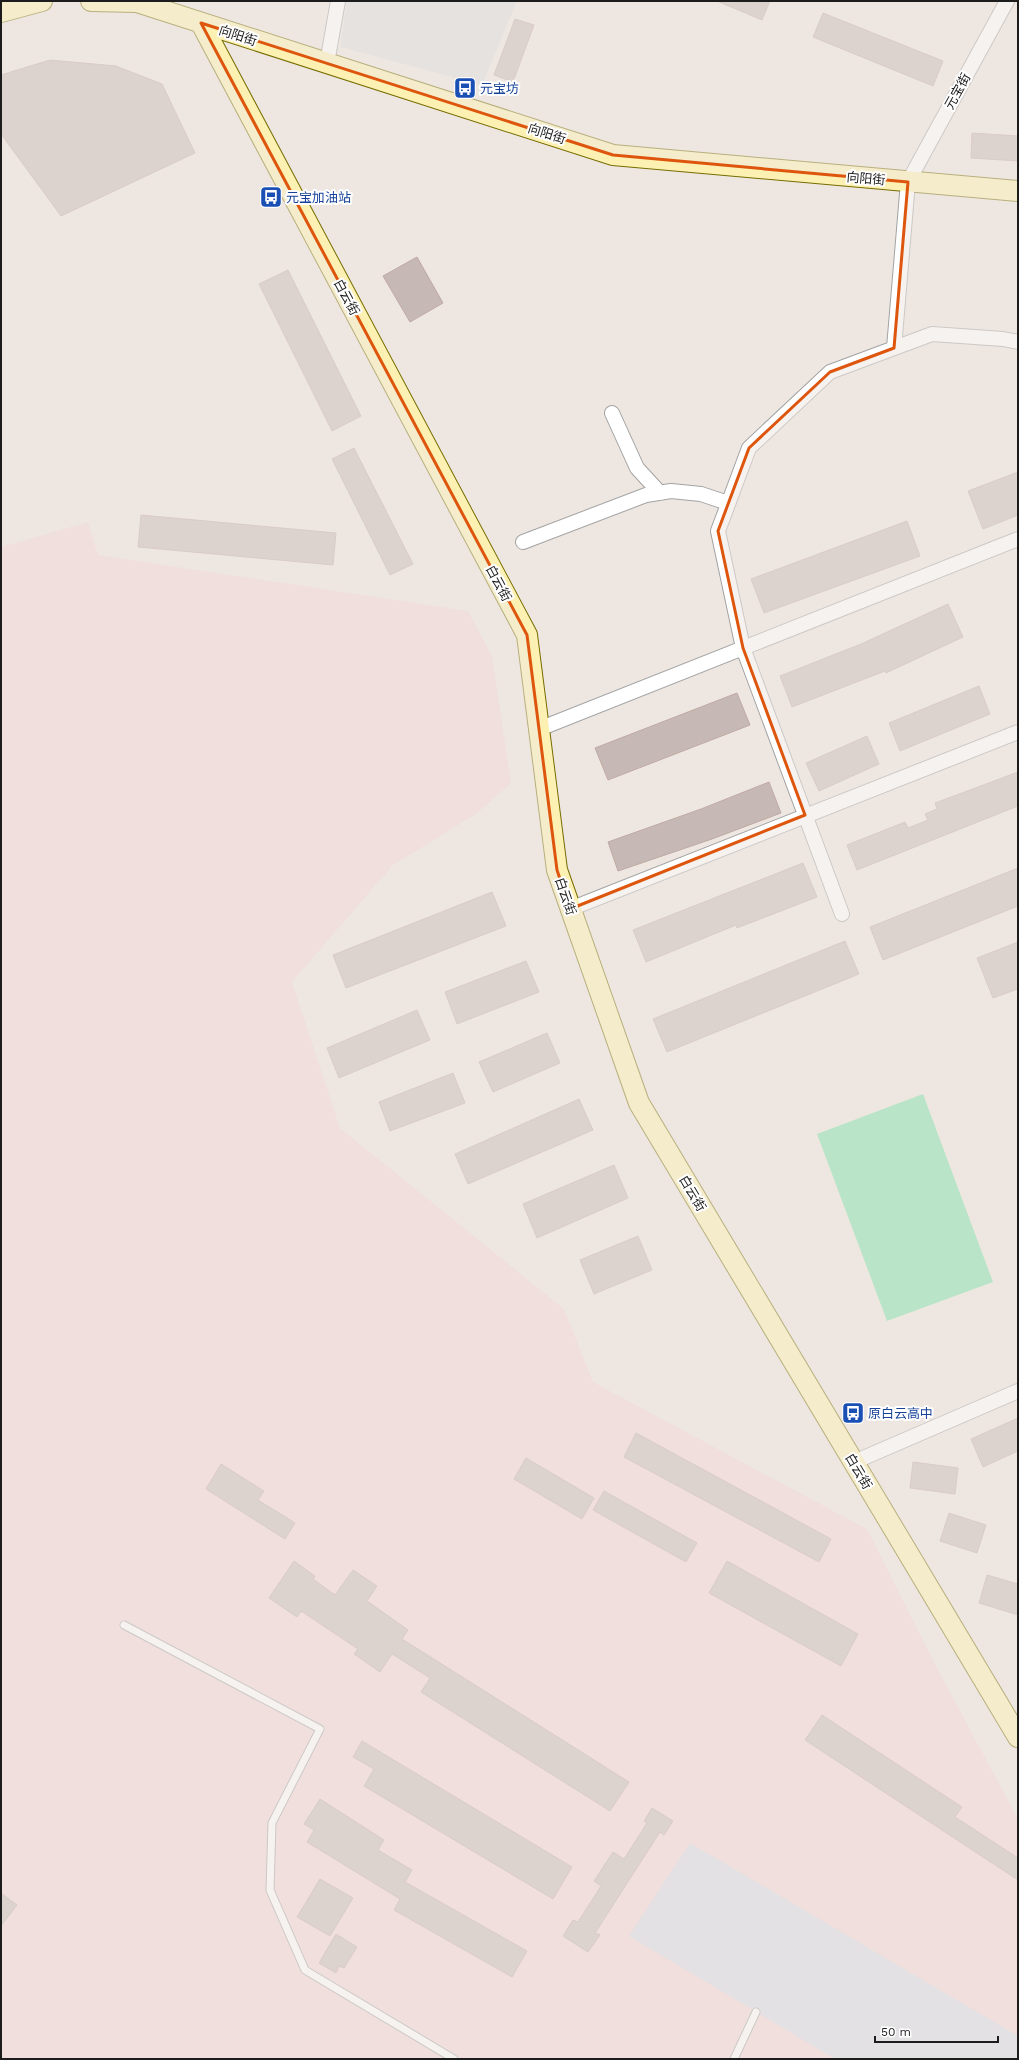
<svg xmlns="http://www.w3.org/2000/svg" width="1019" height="2060" viewBox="0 0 1019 2060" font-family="'Work Sans','Noto Sans SC',sans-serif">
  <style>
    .military { fill: #f1d6d4 }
    .pitch { fill: #7be1a6 }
    .parking { fill: #dcdcdc }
    .plaza { fill: #d6d9e4 }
    .building { fill: #c6b8b5; stroke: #c0aaa3 }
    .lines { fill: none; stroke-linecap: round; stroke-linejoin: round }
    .lane-casing { stroke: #a3a3a3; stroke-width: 9 }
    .street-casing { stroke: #a3a3a3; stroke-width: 16 }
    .secondary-casing { stroke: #766c00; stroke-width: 22 }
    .lane { stroke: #fff; stroke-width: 7 }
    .street { stroke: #fff; stroke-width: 14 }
    .secondary { stroke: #fcf1b2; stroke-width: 20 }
    .marked { fill: none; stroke: #de560d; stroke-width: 3; stroke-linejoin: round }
    .labels { text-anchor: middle; stroke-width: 4; stroke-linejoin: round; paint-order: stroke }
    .street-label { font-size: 13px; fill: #1c1c1c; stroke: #fff }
    .transit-label { font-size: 13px; fill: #164399; stroke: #fff; text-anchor: start }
  </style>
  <rect width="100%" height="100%" fill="#eee7e1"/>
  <path class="military" d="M 88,522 L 98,555 L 468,611 L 492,656 L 511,783 L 476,814 L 393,865 L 292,982 L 340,1128 L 564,1309 L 593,1382 L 867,1529 L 936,1666 L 1018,1819 L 1018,2059 L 1,2059 L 1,547 Z"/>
  <path class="pitch" d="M 923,1094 L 993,1282 L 887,1321 L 817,1134 Z"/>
  <path class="parking" d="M 347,1 L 517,1 L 482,85 L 340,47 Z"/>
  <path class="plaza" d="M 690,1843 L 1018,2036 L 1018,2059 L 835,2059 L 629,1936 Z"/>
  <path class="building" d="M 717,1 L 770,1 L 762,20 Z
    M 823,13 L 943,61 L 933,86 L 813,37 Z
    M 515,19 L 534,25 L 513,82 L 494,75 Z
    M 50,60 L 116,66 L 162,84 L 195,153 L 61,216 L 1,134 L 1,75 Z
    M 972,133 L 1018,136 L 1018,161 L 971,158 Z
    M 417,257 L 443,303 L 410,322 L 383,276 Z
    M 288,270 L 361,416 L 332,431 L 259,284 Z
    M 354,448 L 413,564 L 390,575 L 332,459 Z
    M 1018,472 L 1018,515 L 983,529 L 968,491 Z
    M 141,515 L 336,533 L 333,565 L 138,547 Z
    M 907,521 L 920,556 L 764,613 L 751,579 Z
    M 948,604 L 963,637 L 886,673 L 885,671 L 792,707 L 780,676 L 861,644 Z
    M 979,686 L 990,714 L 900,751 L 889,723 Z
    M 737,693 L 750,725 L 608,780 L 595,748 Z
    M 867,736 L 879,764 L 819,791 L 806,763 Z
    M 1018,772 L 1018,806 L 857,870 L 847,845 L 905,822 L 908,828 L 928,820 L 925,814 L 937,809 L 935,803 Z
    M 769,782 L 781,813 L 712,839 L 618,871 L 608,842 L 701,809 Z
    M 803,863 L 817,897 L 737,928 L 736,925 L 646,962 L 633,930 Z
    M 1018,868 L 1018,906 L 883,960 L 870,927 Z
    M 492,892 L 506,926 L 346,988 L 333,955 Z
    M 845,941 L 859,974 L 667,1052 L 653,1019 Z
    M 1018,942 L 1018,989 L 993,998 L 977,958 Z
    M 526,961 L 539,992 L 457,1024 L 445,992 Z
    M 417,1010 L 430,1040 L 339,1078 L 327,1048 Z
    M 547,1033 L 560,1063 L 493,1092 L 479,1062 Z
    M 453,1073 L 465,1103 L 390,1131 L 379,1102 Z
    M 579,1099 L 593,1130 L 468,1184 L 455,1154 Z
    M 614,1165 L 628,1198 L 537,1238 L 523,1204 Z
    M 638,1236 L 652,1270 L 594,1294 L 580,1260 Z
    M 1018,1418 L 1018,1451 L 983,1467 L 971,1439 Z
    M 636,1433 L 831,1539 L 819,1562 L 624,1457 Z
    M 526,1458 L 594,1498 L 582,1519 L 514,1479 Z
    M 913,1462 L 958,1468 L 955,1494 L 910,1488 Z
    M 221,1464 L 264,1491 L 258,1500 L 295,1523 L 285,1539 L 206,1489 Z
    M 604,1491 L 697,1543 L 686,1562 L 593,1510 Z
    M 949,1513 L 986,1525 L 977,1553 L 940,1541 Z
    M 294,1561 L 315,1576 L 313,1579 L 335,1595 L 353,1570 L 377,1586 L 367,1601 L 408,1630 L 402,1639 L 629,1782 L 610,1811 L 421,1692 L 430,1678 L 392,1654 L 380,1672 L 354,1654 L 358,1649 L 301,1611 L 297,1617 L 269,1598 Z
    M 727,1561 L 858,1634 L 841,1666 L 709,1593 Z
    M 987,1575 L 1018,1584 L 1018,1615 L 979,1603 Z
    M 822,1715 L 962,1807 L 955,1817 L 1018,1858 L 1018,1880 L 805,1740 Z
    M 362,1741 L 572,1867 L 553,1899 L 364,1786 L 374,1769 L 353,1757 Z
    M 320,1799 L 384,1840 L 378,1850 L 412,1870 L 405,1882 L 527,1951 L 512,1977 L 394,1910 L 400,1899 L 307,1842 L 314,1830 L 304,1824 Z
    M 652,1808 L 673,1821 L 664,1835 L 660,1832 L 595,1933 L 600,1935 L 588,1952 L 563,1936 L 573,1920 L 578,1922 L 601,1886 L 594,1881 L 613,1852 L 624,1859 L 647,1823 L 644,1821 Z
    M 320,1879 L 353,1898 L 330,1936 L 297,1917 Z
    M 1,1893 L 17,1905 L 1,1926 Z
    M 336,1934 L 357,1947 L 344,1968 L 339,1966 L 336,1973 L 319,1963 Z"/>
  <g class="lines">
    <g class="lane-casing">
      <path id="lane" d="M 124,1625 L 320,1729 L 272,1823 L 270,1890 L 305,1970 L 454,2059
        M 734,2059 L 756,2012"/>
    </g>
    <g class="street-casing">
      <path id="street" d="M 327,63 L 338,1
        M 894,348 L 908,182 L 1007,1
        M 612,413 L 637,468 L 660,493
        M 523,542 L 646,495 L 671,491 L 701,494 L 728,503
        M 539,729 L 1018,539
        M 570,909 L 1018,732
        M 842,914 L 743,648 L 718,531 L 749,448 L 830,372 L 932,334 L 1003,339 L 1018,342
        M 854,1462 L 1018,1391"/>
    </g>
    <g class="secondary-casing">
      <path id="secondary" d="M 91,1 L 137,2 L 613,155 L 1018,191
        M 1,12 L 42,1
        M 201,23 L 527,635 L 557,870 L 639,1103 L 1018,1737"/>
    </g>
    <use href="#lane" class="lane"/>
    <use href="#street" class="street"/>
    <use href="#secondary" class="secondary"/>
  </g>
  <path d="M0 0H1019V2060H0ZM 201,23 L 613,155 L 908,182 L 894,348 L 830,372 L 749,448 L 718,531 L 743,648 L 805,815 L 570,909 L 557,870 L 527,635 Z" fill="#eee7e1" fill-opacity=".55" fill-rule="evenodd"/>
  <path class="marked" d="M 201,23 L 613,155 L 908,182 L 894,348 L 830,372 L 749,448 L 718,531 L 743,648 L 805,815 L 570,909 L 557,870 L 527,635 Z"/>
  <defs>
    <g id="bus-square" transform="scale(1.15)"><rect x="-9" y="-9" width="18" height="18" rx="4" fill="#1a4fb4" stroke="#fff"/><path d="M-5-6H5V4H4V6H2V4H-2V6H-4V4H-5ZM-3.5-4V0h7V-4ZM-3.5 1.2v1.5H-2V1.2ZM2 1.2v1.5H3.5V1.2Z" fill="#fff"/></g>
  </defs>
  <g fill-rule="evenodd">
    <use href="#bus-square" x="465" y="88"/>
    <use href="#bus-square" x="271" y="197"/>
    <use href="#bus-square" x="853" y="1413"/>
  </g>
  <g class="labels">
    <g class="street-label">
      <text transform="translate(238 35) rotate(18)" y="5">向阳街</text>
      <text transform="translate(957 91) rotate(-61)" y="5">元宝街</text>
      <text transform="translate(547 133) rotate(18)" y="5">向阳街</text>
      <text transform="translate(866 178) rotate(5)" y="5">向阳街</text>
      <text transform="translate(347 297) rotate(62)" y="5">白云街</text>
      <text transform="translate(499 583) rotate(62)" y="5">白云街</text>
      <text transform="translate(566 896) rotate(71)" y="5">白云街</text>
      <text transform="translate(693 1193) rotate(59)" y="5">白云街</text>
      <text transform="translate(859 1471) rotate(59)" y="5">白云街</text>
    </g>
    <g class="transit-label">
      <text x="480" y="93">元宝坊</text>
      <text x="286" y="202">元宝加油站</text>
      <text x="868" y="1418">原白云高中</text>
    </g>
  </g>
  <rect width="1019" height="2060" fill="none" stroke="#1c1c1c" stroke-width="4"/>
  <path d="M875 2036v6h123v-6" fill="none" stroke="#1c1c1c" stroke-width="2"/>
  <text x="881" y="2036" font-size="12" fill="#1c1c1c" stroke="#ffffff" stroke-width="3" paint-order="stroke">50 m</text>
</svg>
